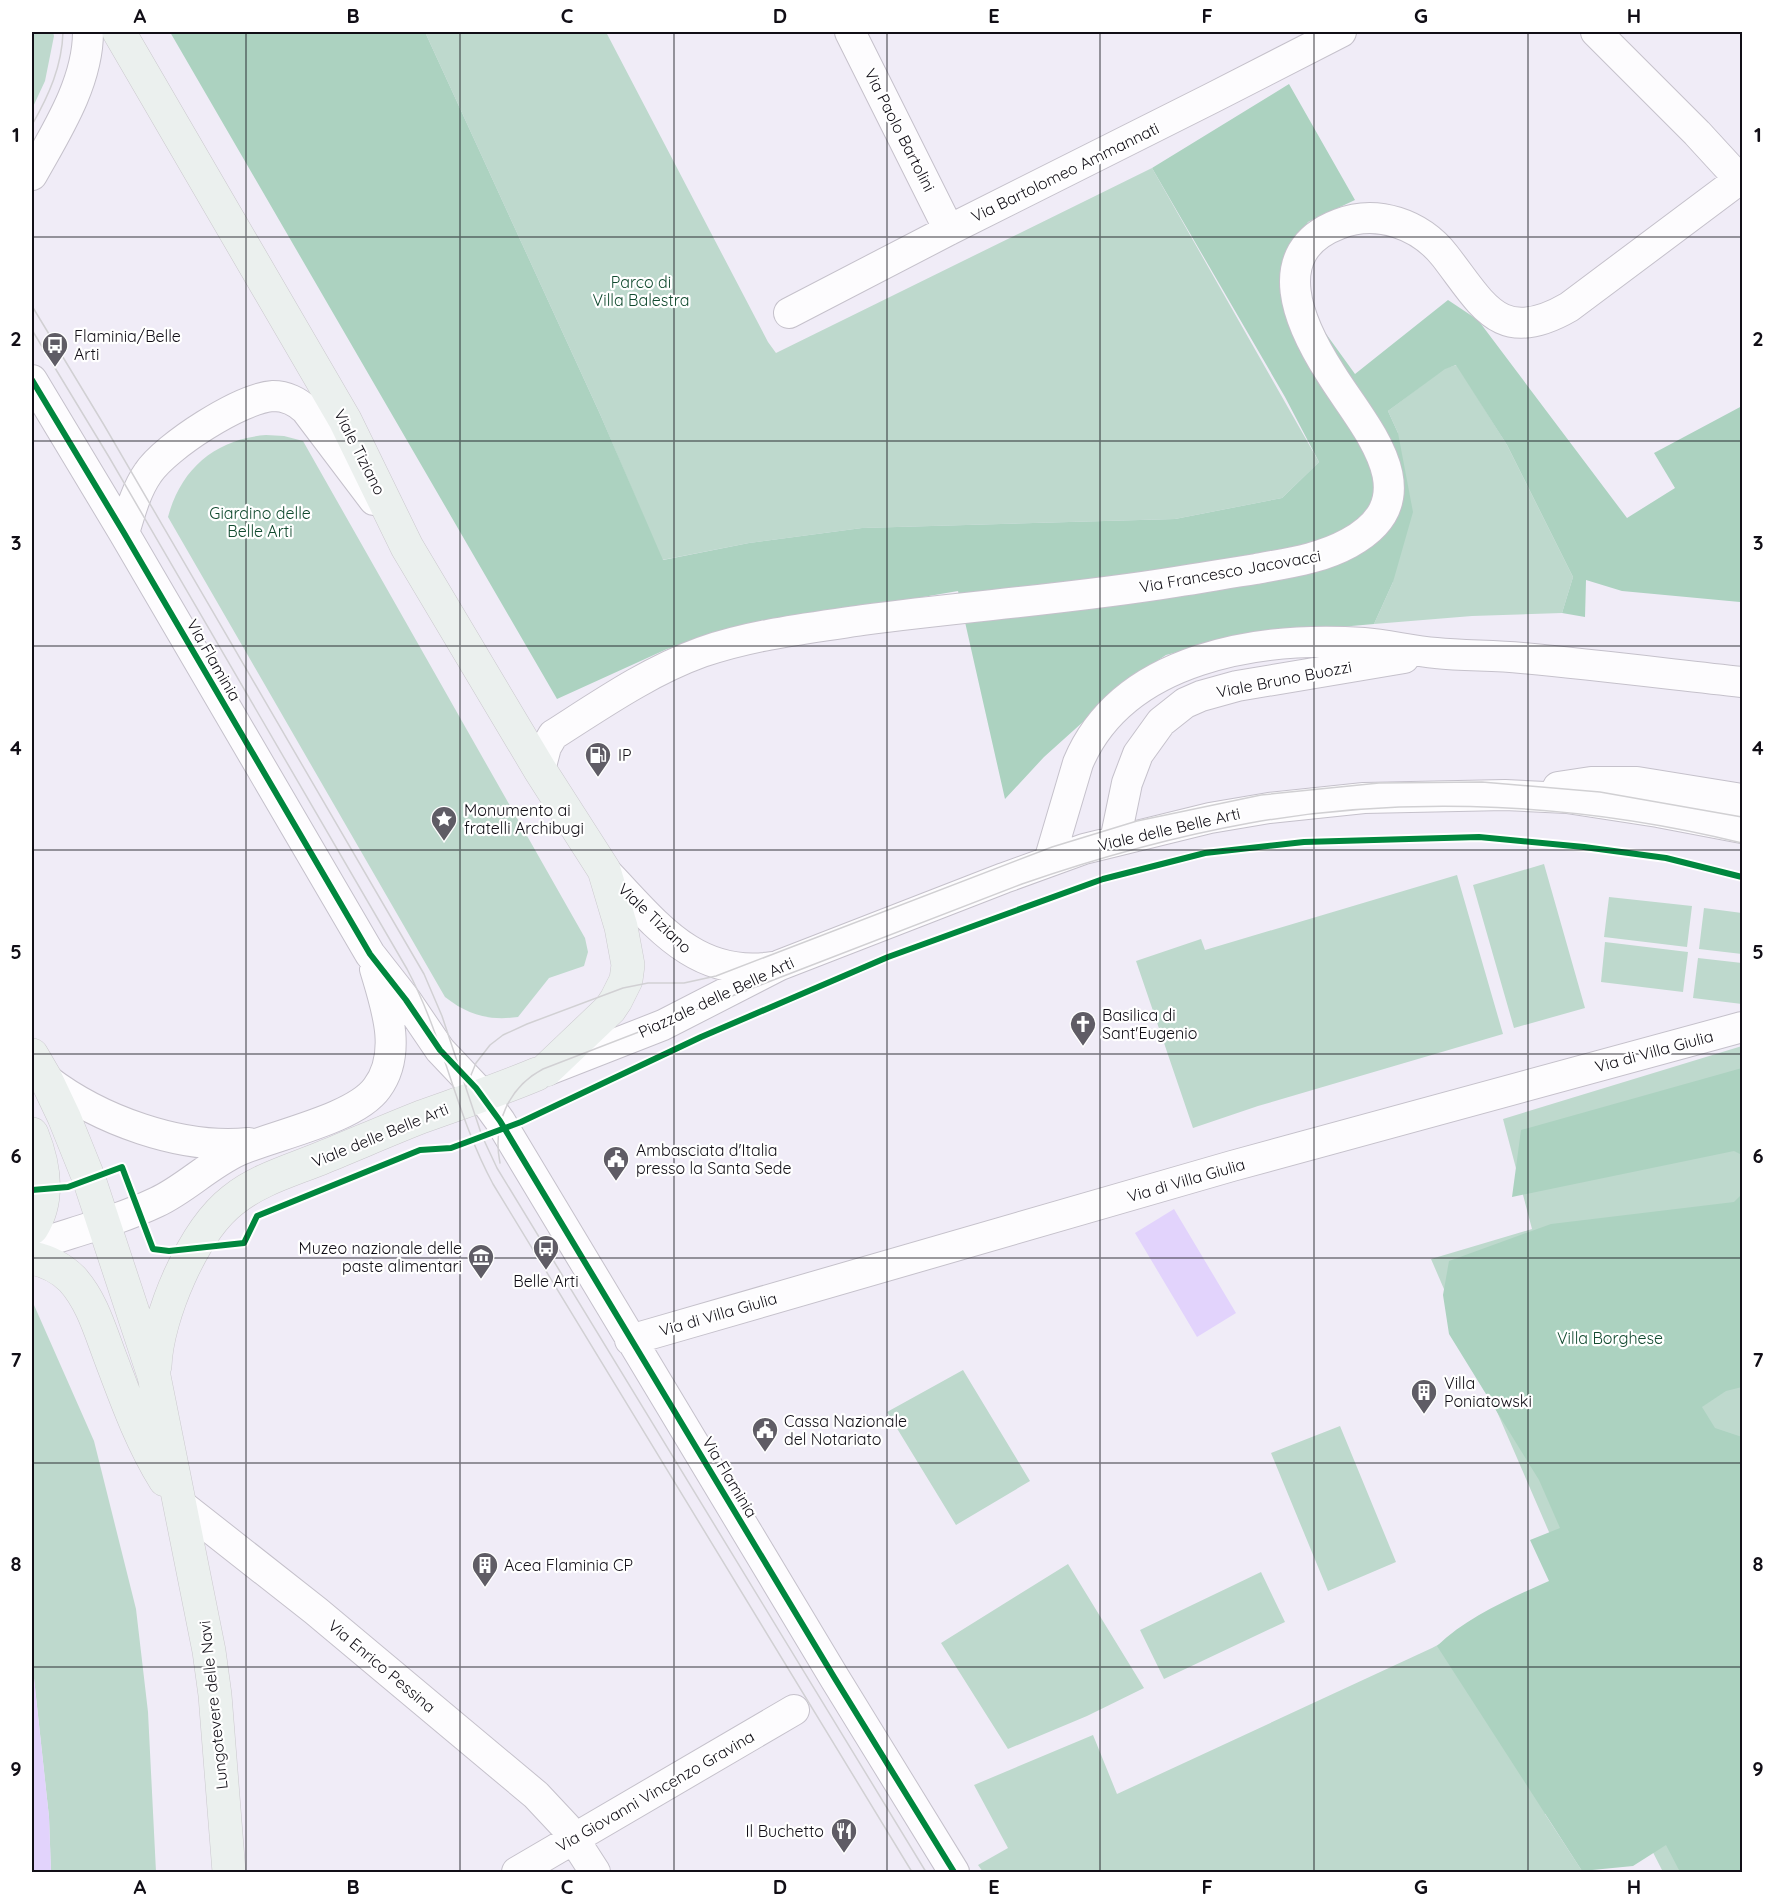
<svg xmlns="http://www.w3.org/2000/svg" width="1774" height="1904" viewBox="0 0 1774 1904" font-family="Quicksand,sans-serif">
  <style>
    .green { fill: #bed9cd }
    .forest { fill: #acd2c0 }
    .water { fill: #e2d3fc }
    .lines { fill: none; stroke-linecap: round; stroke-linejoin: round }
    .minor-casing { stroke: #c5c1cb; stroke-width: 32 }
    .major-casing { stroke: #cac8cd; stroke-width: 34 }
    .minor { stroke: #fdfcfe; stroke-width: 30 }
    .major { stroke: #ebf0ee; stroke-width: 33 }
    .tram { stroke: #d1d0d3; stroke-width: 1.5 }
    .cycleway-casing { stroke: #fff; stroke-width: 10 }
    .cycleway { stroke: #00873e; stroke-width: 6 }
    .grid { fill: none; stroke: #110e16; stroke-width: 1.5; stroke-opacity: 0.55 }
    .labels { text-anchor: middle; stroke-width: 4.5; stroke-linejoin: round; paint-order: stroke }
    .street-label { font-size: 16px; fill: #110e16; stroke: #fff }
    .park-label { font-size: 16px; fill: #114a2f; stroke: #fff }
    .poi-label { font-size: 16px; fill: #110e16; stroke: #fff; text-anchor: start }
    .neatline { fill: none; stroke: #110e16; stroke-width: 2 }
    .grid-label { font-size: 20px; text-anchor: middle; font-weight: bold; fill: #110e16 }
  </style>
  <rect width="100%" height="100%" fill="#f0ecf7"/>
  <path class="green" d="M 32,32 L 53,32 L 54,36 L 45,81 L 32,109 Z
    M 425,32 L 606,32 L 768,342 L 776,353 L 1152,168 L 1319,462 L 1282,498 L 1175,519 L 862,528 L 749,543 L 662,560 L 600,414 Z
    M 1457,365 L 1507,445 L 1573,577 L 1562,613 L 1472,616 L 1374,624 L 1393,582 L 1398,433 L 1388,411 L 1445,368 Z
    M 266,435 L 284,436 L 303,441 L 585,938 L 588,952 L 584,966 L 549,978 L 518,1017 C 489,1021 468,1015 445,997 L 168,517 C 181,468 216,439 266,435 Z
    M 1544,864 L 1585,1008 L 1514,1028 L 1473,885 Z
    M 1457,875 L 1503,1034 L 1258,1106 L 1193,1128 L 1136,961 L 1201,939 L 1205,950 Z
    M 1609,897 L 1692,906 L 1687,947 L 1604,937 Z
    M 1704,908 L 1742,913 L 1742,954 L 1699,949 Z
    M 1605,942 L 1688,952 L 1683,992 L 1601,982 Z
    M 1698,958 L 1742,963 L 1742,1004 L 1693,998 Z
    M 1742,1046 L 1742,1872 L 1663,1872 L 1615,1778 L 1545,1814 L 1582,1871 L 1579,1872 L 983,1872 L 978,1865 L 1008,1848 L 974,1785 L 1093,1735 L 1117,1794 L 1432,1648 L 1568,1576 L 1431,1259 L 1532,1229 L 1503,1119 Z
    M 34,1305 L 94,1441 L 136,1609 L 148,1712 L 156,1872 L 51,1872 L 49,1817 L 32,1660 L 32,1306 Z
    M 963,1370 L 1030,1481 L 956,1525 L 887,1412 Z
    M 1340,1426 L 1396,1562 L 1328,1591 L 1271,1453 Z
    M 1068,1564 L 1144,1688 L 1087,1716 L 1008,1749 L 941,1643 Z
    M 1261,1572 L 1285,1622 L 1164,1679 L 1140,1630 Z"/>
  <path class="forest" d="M 170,32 L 425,32 L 600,414 L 663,560 L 749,543 L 862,528 L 1175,519 L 1282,498 L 1319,462 L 1285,397 L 1152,168 L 1289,84 L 1355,200 L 1308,222 L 1284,262 L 1306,306 L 1355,374 L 1448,300 L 1478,320 L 1627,518 L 1675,488 L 1654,453 L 1742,406 L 1742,600 L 1740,602 L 1622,591 L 1586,580 L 1585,617 L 1562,613 L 1573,577 L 1507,445 L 1456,365 L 1445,369 L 1388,411 L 1398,433 L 1413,512 L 1393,582 L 1374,624 L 1240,636 L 1166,655 L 1134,676 L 1044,757 L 1005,799 L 958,591 L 882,604 L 814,612 L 667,649 L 557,699 Z
    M 1742,1068 L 1742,1155 L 1734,1151 L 1512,1197 L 1521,1130 Z
    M 1742,1194 L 1742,1387 L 1726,1391 L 1702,1407 L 1715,1428 L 1742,1437 L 1742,1872 L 1680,1872 L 1666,1845 L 1633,1866 L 1582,1871 L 1437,1646 C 1467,1617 1511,1598 1549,1581 L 1530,1540 L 1560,1528 L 1539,1480 L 1449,1334 L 1443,1295 L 1449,1261 L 1551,1224 L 1734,1202 Z"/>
  <path class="water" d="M 1174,1209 L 1236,1313 L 1197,1337 L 1135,1233 Z
    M 32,1660 L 49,1817 L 51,1872 L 32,1872 Z"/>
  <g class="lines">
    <g class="minor-casing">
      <path id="minor" d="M 850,32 L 949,230
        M 1596,32 L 1697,133 L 1742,182
        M 32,175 C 56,132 88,83 88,32
        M 789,313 L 949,230 L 1212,98 L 1341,32
        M 32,380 L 124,533 L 370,954 L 406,1000 L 440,1050 L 476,1088 L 500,1121 L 834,1677 L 954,1872
        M 124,533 C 130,513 136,490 148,473 C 166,446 241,398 273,396 C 286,396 298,402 306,410 L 374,500
        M 540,770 L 546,747 L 553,735 C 600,705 649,671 702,652 C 754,634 810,628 863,620 C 967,606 1071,599 1175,582 C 1202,578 1229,573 1256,569 C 1288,563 1320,559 1349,543 C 1433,497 1363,426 1331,374 C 1300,326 1265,252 1339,224 C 1377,209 1420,224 1445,256 C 1483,305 1500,347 1569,307 L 1740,179
        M 1558,787 L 1591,782 L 1637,782 L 1742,799
        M 1115,841 L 1127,783 L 1138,754 L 1161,722 L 1185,703 L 1201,696 L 1237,686 L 1404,658
        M 1049,861 L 1078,763 C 1123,656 1261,636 1364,643 C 1388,645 1412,651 1436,653 C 1464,656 1493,655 1522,658 C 1596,665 1669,674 1742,682
        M 604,870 C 653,920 693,979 772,967
        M 548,1070 L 663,1025 L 780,965 L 1004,878 L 1084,849 L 1210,818 L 1269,808 L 1364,798 L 1505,795 L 1567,798 L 1658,812 L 1742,828
        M 46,1079 C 99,1120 181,1150 249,1143
        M 32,1246 C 73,1232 117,1221 157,1202 C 185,1189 208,1165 238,1151 C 274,1135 355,1119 377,1088 C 403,1053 386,1006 375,969
        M 630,1340 L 1232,1166 L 1742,1027
        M 180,1504 L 316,1611 L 536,1795 L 566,1827 L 595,1872
        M 517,1872 L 794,1710"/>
    </g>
    <g class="major-casing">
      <path id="major" d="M 119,32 L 345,420 L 407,547 L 540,770 L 604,870 L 621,927 L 628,965 L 626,980 L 616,1000 L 610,1009 L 546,1070
        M 32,1055 L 46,1079 L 64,1117 L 89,1179 L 154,1376 L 209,1651 L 215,1695 L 229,1872
        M 32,1134 C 44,1164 50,1199 32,1228
        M 32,1258 C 46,1261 61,1268 72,1279 C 93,1302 101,1334 112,1362 C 127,1402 142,1443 165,1480
        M 155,1366 C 157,1316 193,1231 233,1200 C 259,1179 293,1170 324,1157 C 356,1144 388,1130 421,1117 C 460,1103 499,1090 537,1074"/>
    </g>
    <use href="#minor" class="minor"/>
    <use href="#major" class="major"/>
    <path class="tram" d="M 32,125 C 49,95 62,66 63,32
      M 32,306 L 104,425 L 424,974 L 442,1016 L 482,1136 L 497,1168 L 926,1872
      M 32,330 L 109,457 L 407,969 C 444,1038 456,1116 493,1184 L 912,1872
      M 466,1087 L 476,1063 L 490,1045 L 503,1035 L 527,1024 L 623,988 L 648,983 L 684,983 L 716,976 L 1052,847 L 1137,821 L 1261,795 L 1379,783 L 1482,782 L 1600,792 L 1742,817
      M 500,1163 C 492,1124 509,1087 543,1069 L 1022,884 C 1097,858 1172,837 1250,823 C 1413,794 1583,804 1742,843"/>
    <g class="cycleway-casing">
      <path id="cycleway" d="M 32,380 L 124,533 L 370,954 L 406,1000 L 440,1050 L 476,1088 L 500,1121 L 834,1677 L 954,1872
        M 32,1190 L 68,1187 L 122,1167 L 153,1249 L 169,1251 L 244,1243 L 257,1216 L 420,1150 L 451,1148 L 521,1122 L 701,1037 L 888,957 L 1103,879 L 1205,853 L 1304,842 L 1479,837 L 1584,847 L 1666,858 L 1742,877"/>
    </g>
    <use href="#cycleway" class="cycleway"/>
  </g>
  <path class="grid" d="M 246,32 L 246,1872M 460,32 L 460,1872M 674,32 L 674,1872M 887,32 L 887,1872M 1100,32 L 1100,1872M 1314,32 L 1314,1872M 1528,32 L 1528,1872M 32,237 L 1742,237M 32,441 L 1742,441M 32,646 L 1742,646M 32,850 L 1742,850M 32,1054 L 1742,1054M 32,1258 L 1742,1258M 32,1463 L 1742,1463M 32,1667 L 1742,1667"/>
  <defs>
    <g id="bus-pin" transform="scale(1.35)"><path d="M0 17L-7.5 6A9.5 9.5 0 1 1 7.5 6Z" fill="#5f5c65" stroke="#fff"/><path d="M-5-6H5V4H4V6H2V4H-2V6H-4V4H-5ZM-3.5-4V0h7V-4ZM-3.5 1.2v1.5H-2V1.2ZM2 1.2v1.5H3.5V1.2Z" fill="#fff"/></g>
    <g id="fuel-pin" transform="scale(1.35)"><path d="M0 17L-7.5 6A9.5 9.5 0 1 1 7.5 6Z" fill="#5f5c65" stroke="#fff"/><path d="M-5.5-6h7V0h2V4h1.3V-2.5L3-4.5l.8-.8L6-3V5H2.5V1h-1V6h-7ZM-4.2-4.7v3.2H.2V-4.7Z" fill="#fff"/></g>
    <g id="sight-pin" transform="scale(1.35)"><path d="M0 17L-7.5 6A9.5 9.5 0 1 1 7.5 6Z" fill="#5f5c65" stroke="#fff"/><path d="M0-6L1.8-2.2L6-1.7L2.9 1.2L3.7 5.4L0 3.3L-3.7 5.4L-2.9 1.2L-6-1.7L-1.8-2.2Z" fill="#fff"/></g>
    <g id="church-pin" transform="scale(1.35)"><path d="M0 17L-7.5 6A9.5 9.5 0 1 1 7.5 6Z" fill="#5f5c65" stroke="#fff"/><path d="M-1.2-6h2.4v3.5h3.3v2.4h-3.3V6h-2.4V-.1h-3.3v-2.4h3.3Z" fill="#fff"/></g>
    <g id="civic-pin" transform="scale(1.35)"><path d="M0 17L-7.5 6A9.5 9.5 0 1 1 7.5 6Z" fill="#5f5c65" stroke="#fff"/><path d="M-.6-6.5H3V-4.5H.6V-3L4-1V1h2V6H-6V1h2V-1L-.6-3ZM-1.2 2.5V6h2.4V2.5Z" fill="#fff"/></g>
    <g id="museum-pin" transform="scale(1.35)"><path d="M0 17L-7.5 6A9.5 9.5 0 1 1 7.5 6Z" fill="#5f5c65" stroke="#fff"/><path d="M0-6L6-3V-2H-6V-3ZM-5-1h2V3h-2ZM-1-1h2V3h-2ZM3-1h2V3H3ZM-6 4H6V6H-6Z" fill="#fff"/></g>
    <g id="building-pin" transform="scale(1.35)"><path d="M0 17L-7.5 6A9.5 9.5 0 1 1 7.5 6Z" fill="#5f5c65" stroke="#fff"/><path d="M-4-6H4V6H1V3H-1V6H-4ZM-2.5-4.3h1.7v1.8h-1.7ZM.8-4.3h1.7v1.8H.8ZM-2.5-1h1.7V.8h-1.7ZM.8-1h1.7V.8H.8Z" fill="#fff"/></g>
    <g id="restaurant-pin" transform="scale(1.35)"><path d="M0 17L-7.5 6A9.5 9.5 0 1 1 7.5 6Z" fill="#5f5c65" stroke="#fff"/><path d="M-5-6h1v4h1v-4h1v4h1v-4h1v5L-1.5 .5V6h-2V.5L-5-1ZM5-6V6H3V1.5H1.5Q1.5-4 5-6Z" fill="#fff"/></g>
  </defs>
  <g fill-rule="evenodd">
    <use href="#bus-pin" x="55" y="345"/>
    <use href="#fuel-pin" x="598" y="755"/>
    <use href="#sight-pin" x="444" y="819"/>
    <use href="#church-pin" x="1083" y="1024"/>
    <use href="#civic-pin" x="616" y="1159"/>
    <use href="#bus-pin" x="546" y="1248"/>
    <use href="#museum-pin" x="481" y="1257"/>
    <use href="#building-pin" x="1424" y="1392"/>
    <use href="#civic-pin" x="765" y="1430"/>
    <use href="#building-pin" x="485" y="1565"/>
    <use href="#restaurant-pin" x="844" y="1831"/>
  </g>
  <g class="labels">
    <g class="street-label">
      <text transform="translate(900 130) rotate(63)" y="6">Via Paolo Bartolini</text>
      <text transform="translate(1065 172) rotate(-26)" y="6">Via Bartolomeo Ammannati</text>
      <text transform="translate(360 452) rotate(63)" y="6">Viale Tiziano</text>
      <text transform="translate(1230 571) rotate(-10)" y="6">Via Francesco Jacovacci</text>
      <text transform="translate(214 660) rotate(60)" y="6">Via Flaminia</text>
      <text transform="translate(1284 679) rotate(-11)" y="6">Viale Bruno Buozzi</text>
      <text transform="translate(1169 829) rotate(-13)" y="6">Viale delle Belle Arti</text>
      <text transform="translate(655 918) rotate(43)" y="6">Viale Tiziano</text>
      <text transform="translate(716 997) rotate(-25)" y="6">Piazzale delle Belle Arti</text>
      <text transform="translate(1654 1051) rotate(-15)" y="6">Via di Villa Giulia</text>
      <text transform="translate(380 1135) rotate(-22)" y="6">Viale delle Belle Arti</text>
      <text transform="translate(1186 1180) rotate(-16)" y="6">Via di Villa Giulia</text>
      <text transform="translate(718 1314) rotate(-16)" y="6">Via di Villa Giulia</text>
      <text transform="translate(730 1477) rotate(59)" y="6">Via Flaminia</text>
      <text transform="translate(382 1666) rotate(40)" y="6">Via Enrico Pessina</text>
      <text transform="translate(213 1705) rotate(-96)" y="6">Lungotevere delle Navi</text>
      <text transform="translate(655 1791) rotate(-30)" y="6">Via Giovanni Vincenzo Gravina</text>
    </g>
    <g class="park-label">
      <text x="641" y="288">Parco di<tspan x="641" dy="18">Villa Balestra</tspan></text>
      <text x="260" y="519">Giardino delle<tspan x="260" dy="18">Belle Arti</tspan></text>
      <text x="1610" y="1344">Villa Borghese</text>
    </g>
    <g class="poi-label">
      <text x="74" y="342">Flaminia/Belle<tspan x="74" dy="18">Arti</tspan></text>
      <text x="618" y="761">IP</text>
      <text x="464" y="816">Monumento ai<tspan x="464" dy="18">fratelli Archibugi</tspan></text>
      <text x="1102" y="1021">Basilica di<tspan x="1102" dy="18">Sant'Eugenio</tspan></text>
      <text x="636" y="1156">Ambasciata d'Italia<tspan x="636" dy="18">presso la Santa Sede</tspan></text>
      <text x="462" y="1254" text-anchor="end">Muzeo nazionale delle<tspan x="462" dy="18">paste alimentari</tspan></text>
      <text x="546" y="1287" text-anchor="middle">Belle Arti</text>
      <text x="1444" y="1389">Villa<tspan x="1444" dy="18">Poniatowski</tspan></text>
      <text x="784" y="1427">Cassa Nazionale<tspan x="784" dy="18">del Notariato</tspan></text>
      <text x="504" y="1571">Acea Flaminia CP</text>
      <text x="824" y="1837" text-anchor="end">Il Buchetto</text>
    </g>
  </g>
  <rect width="1774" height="1904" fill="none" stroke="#ffffff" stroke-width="66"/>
  <rect x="33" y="33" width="1708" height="1838" class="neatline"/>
  <g class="grid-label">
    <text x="140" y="23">A</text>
    <text x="353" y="23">B</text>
    <text x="567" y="23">C</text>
    <text x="780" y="23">D</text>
    <text x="994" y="23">E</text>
    <text x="1207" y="23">F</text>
    <text x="1421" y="23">G</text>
    <text x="1634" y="23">H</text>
    <text x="16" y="142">1</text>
    <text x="1758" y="142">1</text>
    <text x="16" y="346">2</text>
    <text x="1758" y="346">2</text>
    <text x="16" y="550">3</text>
    <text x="1758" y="550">3</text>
    <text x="16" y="755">4</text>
    <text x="1758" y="755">4</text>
    <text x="16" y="959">5</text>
    <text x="1758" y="959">5</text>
    <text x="16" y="1163">6</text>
    <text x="1758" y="1163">6</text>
    <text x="16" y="1367">7</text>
    <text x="1758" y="1367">7</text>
    <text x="16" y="1571">8</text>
    <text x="1758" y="1571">8</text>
    <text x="16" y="1776">9</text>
    <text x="1758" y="1776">9</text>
    <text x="140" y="1894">A</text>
    <text x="353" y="1894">B</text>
    <text x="567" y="1894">C</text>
    <text x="780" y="1894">D</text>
    <text x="994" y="1894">E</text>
    <text x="1207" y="1894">F</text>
    <text x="1421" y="1894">G</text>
    <text x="1634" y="1894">H</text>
  </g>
</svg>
